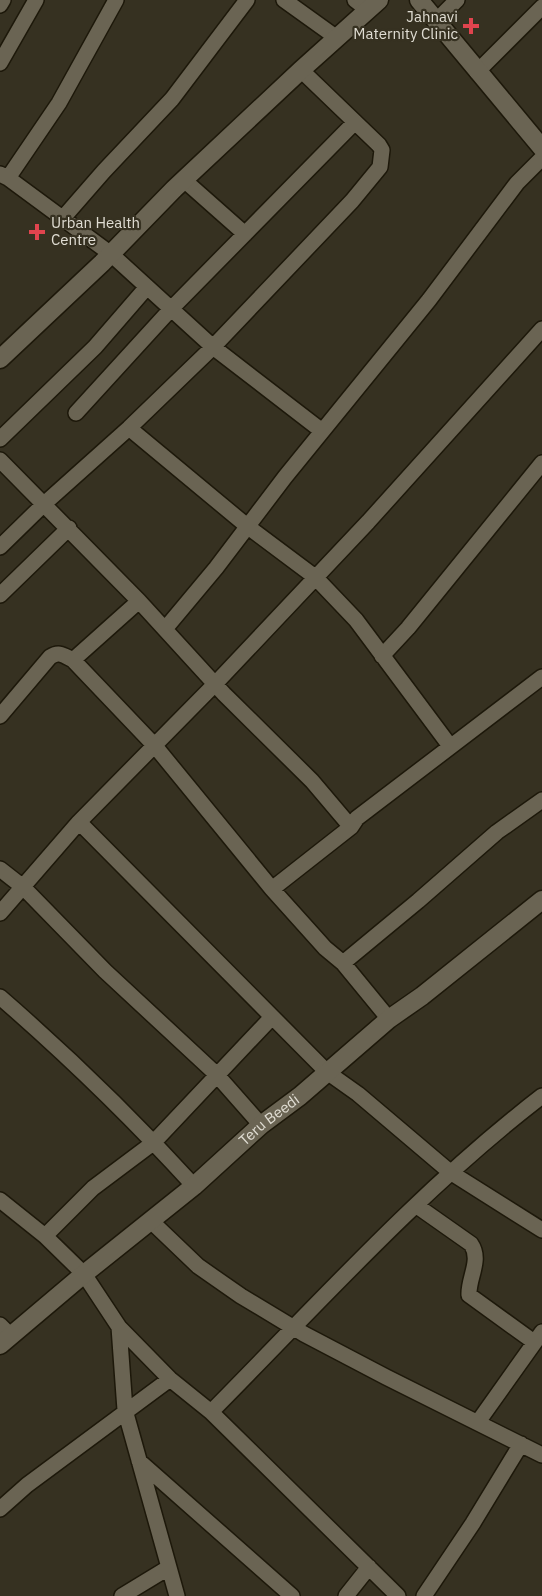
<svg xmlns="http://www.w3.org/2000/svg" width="542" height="1596" viewBox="0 0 542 1596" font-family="'IBM Plex Sans',sans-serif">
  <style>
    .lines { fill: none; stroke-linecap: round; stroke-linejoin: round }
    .minor-casing { stroke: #1d180a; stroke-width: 18 }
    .tertiary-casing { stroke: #1d180a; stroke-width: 21 }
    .minor { stroke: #6a6453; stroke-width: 15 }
    .tertiary { stroke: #6a6453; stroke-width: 18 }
    .health-dot { fill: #e0444e; stroke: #363121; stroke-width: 2 }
    .labels { text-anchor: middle; stroke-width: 4.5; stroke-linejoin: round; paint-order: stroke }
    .poi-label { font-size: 15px; fill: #e0ddd3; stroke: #363121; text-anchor: end }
    .street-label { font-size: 15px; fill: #e0ddd3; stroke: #363121 }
  </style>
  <rect width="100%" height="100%" fill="#363121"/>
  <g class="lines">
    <g class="minor-casing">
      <path id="minor" d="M 284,0 L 337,38
        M 355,0 L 368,10
        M 0,5 L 3,0
        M 436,21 L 457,0
        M 0,63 L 36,0
        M 477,72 L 542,7
        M 0,174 L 8,178 L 111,254 L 213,347 L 322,431
        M 8,178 L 59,103 L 116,0
        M 184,180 L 245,234
        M 63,218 L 104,171 L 172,99 L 247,0
        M 76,413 L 171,309 L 355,122
        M 129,428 L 247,526 L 315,577 L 356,620 L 450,746
        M 0,439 L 95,347 L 147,287
        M 0,460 L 139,601 L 224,694 L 312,781 L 351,827
        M 0,547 L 44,504 L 129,428 L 213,347 L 352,201 L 380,167 L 382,150 L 379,145 L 301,70
        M 0,595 L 69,528
        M 165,629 L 216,568 L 285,477 L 429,300 L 517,183 L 542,158
        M 382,656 L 408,628 L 542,463
        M 73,660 L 139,601
        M 0,716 L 50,657 C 59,651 63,655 73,660 L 155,746 L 272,889
        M 79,822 L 327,1072 L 358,1094 L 450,1172 L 542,1230
        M 0,869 L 23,887 L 105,971 L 216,1074 L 261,1125
        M 0,913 L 79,822 L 215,684 L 368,522 L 542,329
        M 343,963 L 418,901 L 497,832 L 542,800
        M 0,997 C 68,1056 133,1119 194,1186
        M 389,1019 L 343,963 L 325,948 L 272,889 L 351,827 L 357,818 L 542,677
        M 0,1200 L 45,1236 L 84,1274 L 119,1327 L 170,1379 L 211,1412 L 398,1596
        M 417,1206 L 471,1244 C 482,1260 468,1278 469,1295 L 534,1342
        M 152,1222 L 198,1266 L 241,1296 L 304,1334 L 386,1377 L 542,1455
        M 45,1236 L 93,1188 L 153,1143 L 272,1017
        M 0,1325 L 11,1336
        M 119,1327 L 125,1410 L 177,1596
        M 211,1412 C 318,1304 421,1189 542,1096
        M 478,1422 L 542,1332
        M 139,1461 L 292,1596
        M 0,1509 L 27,1485 L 170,1379
        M 122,1596 L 168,1568
        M 346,1596 L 369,1567
        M 424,1596 L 473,1523 L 521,1444"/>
    </g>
    <g class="tertiary-casing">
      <g id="tertiary">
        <path d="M 419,0 L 542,148"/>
        <path d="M 0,359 L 102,263 L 174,189 L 301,70 L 379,0"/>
        <path id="s1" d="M 0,1345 L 84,1274 L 194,1186 L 261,1125 L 300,1096 L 389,1019 L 422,996 L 542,900"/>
      </g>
    </g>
    <use href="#minor" class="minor"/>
    <use href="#tertiary" class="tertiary"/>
  </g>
  <g class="health-dot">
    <path d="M468 17h6v6h6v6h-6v6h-6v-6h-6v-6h6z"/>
    <path d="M34 223h6v6h6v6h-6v6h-6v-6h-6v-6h6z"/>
  </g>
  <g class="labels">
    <g class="poi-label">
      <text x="458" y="22">Jahnavi<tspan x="458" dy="17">Maternity Clinic</tspan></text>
      <text x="51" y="228" text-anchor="start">Urban Health<tspan x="51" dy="17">Centre</tspan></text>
    </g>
    <g class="street-label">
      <text dy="5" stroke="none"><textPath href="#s1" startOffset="351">Teru Beedi</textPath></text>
    </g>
  </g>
</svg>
